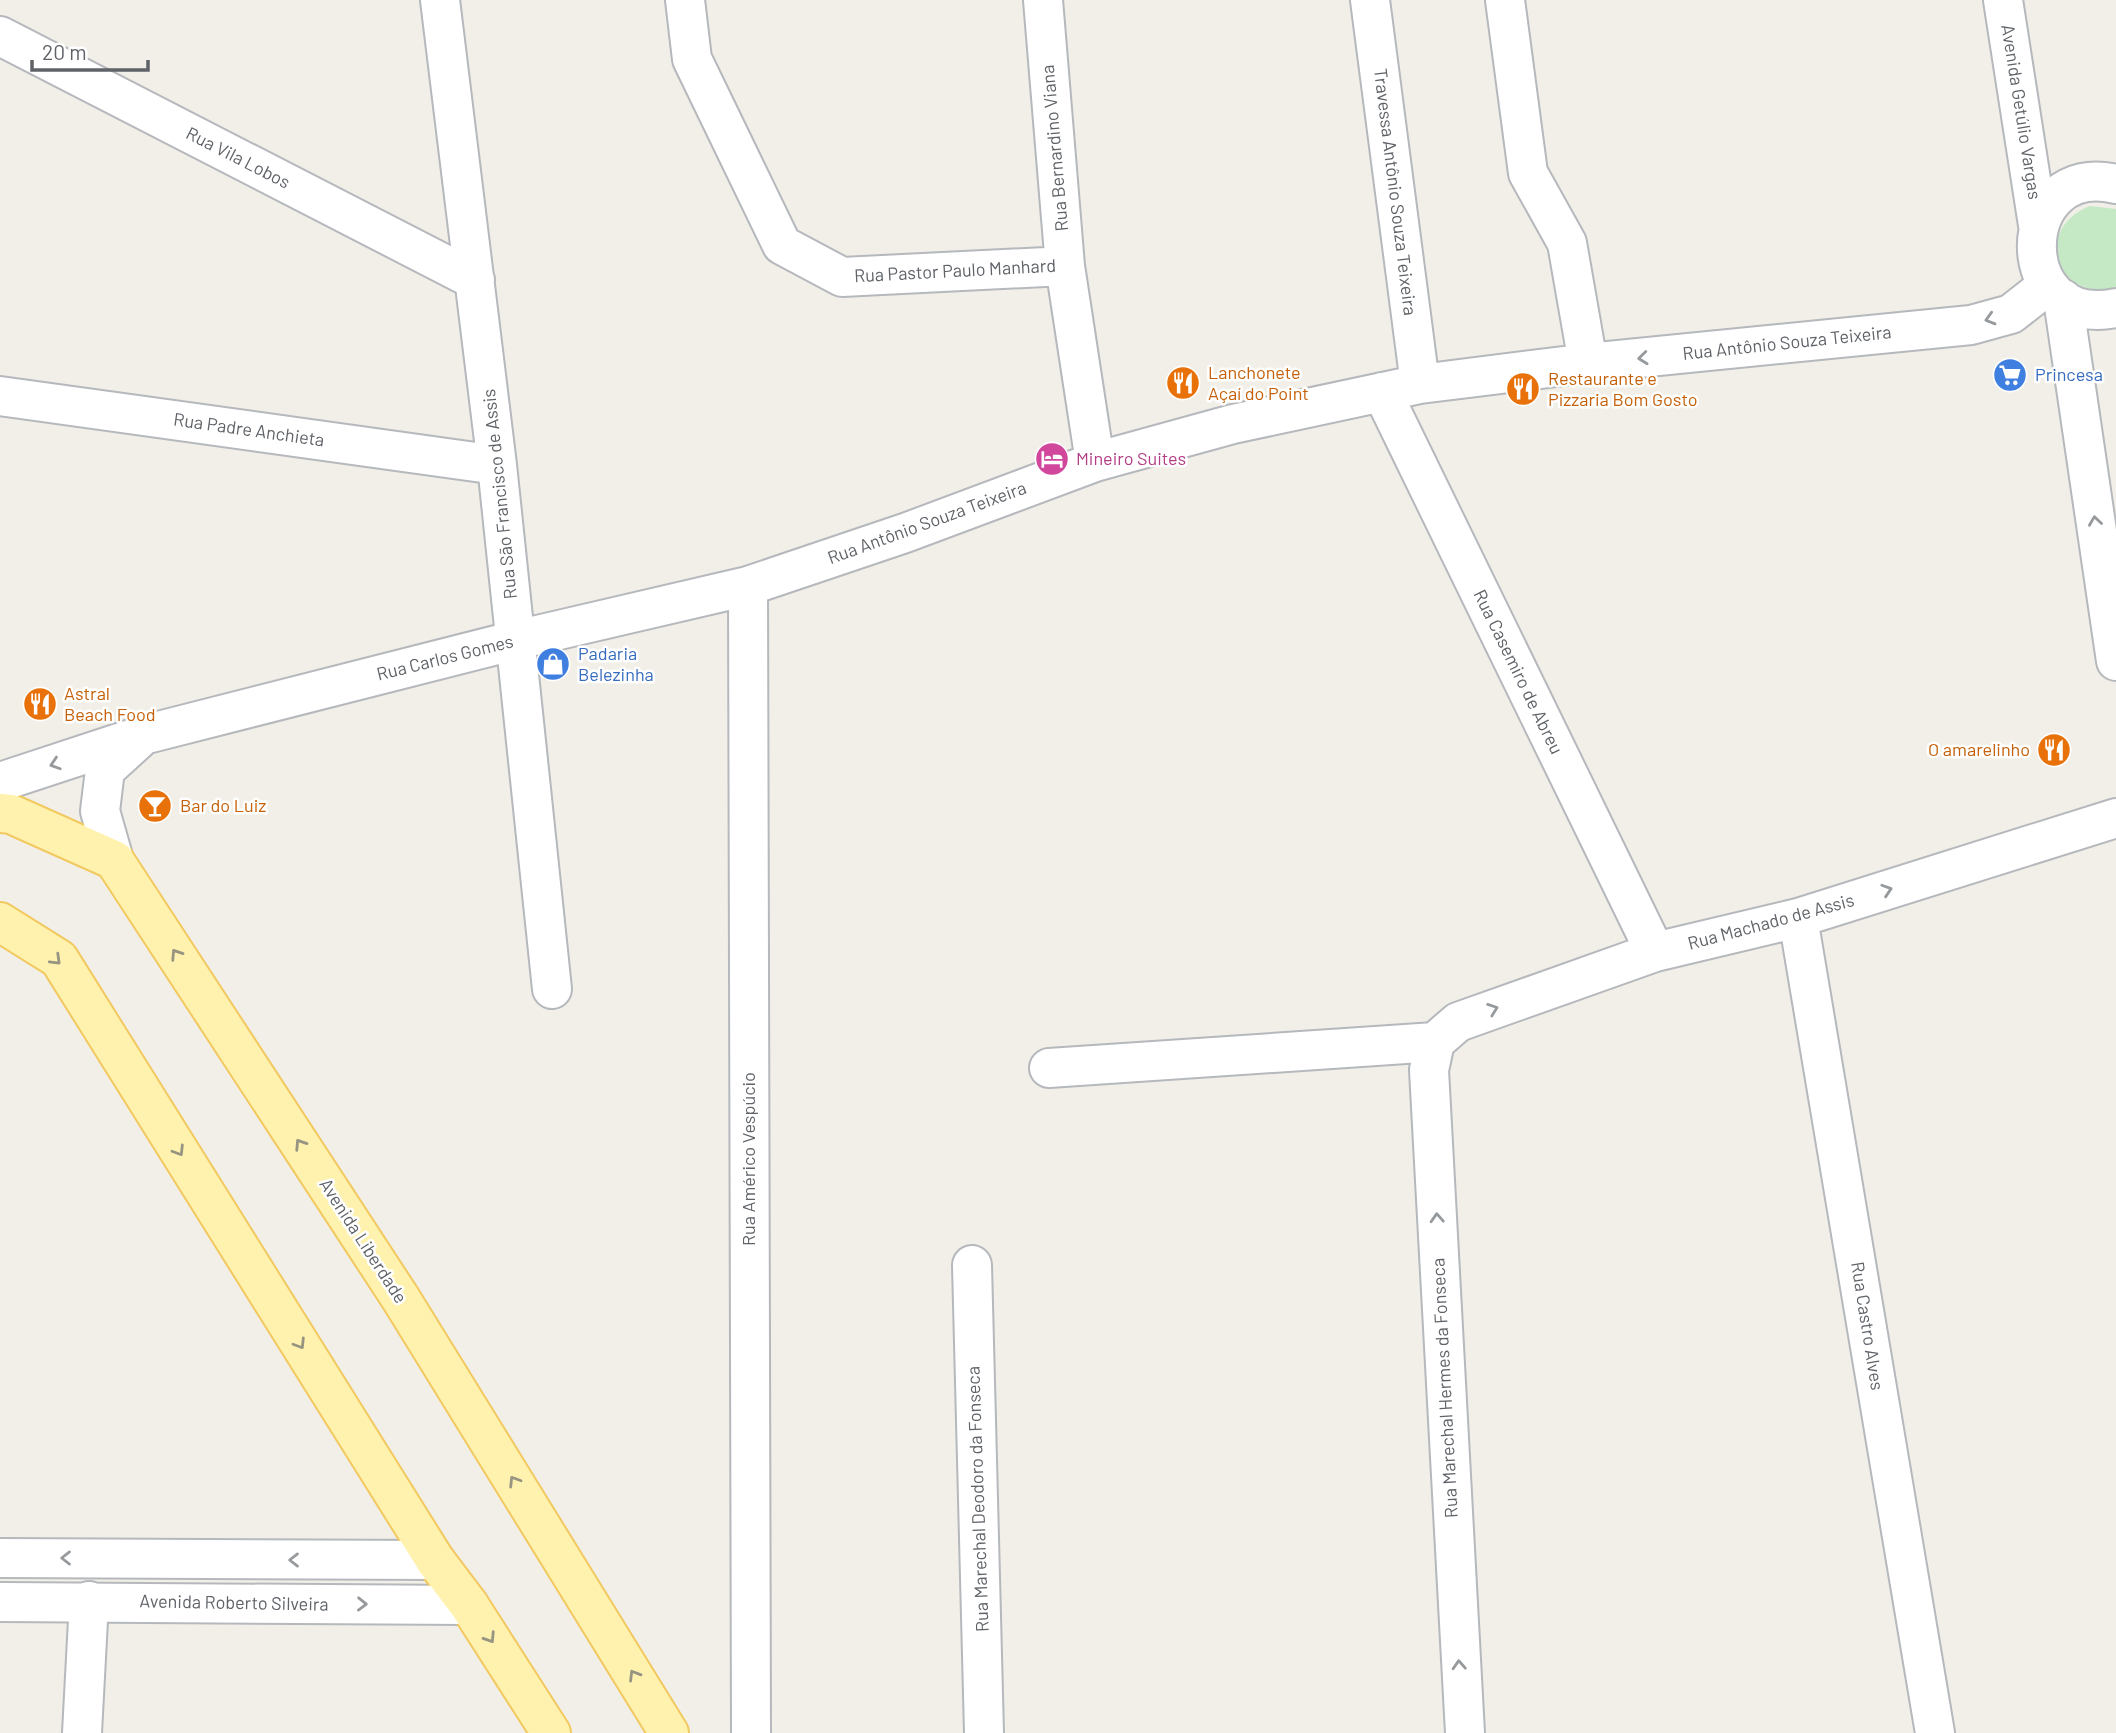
<svg xmlns="http://www.w3.org/2000/svg" width="2116" height="1733" viewBox="0 0 2116 1733" font-family="Barlow,sans-serif">
  <style>
    .green { fill: #c5e8c5 }
    .lines { fill: none; stroke-linecap: round; stroke-linejoin: round }
    .minor-casing { stroke: #b5b8bc; stroke-width: 42 }
    .major-casing { stroke: #f2c960; stroke-width: 42 }
    .minor { stroke: #fff; stroke-width: 38 }
    .major { stroke: #fff2af; stroke-width: 38 }
    .oneway { stroke: #979a9d }
    .oneway2 { stroke: #979581 }
    .labels { text-anchor: middle; stroke-width: 5; stroke-linejoin: round; paint-order: stroke }
    .street-label { font-size: 18px; fill: #5f6368; stroke: #fff }
    .food-label { font-size: 18px; fill: #c56008; stroke: #fff; text-anchor: start }
    .shop-label { font-size: 18px; fill: #366cbe; stroke: #fff; text-anchor: start }
    .hotel-label { font-size: 18px; fill: #b23c85; stroke: #fff; text-anchor: start }
  </style>
  <rect width="100%" height="100%" fill="#f1efe8"/>
  <path class="green" d="M 2090,206 L 2116,209 L 2116,287 C 2056,304 2031,229 2090,206 Z"/>
  <g class="lines">
    <g class="minor-casing">
      <path id="minor" d="M 440,0 L 497,465 L 552,989
        M 685,0 L 692,59 L 782,245 L 842,277 L 1065,266
        M 1043,0 L 1065,266 L 1095,462
        M 1370,0 L 1420,384
        M 1505,0 L 1528,173 L 1567,243 L 1588,363
        M 2003,0 L 2038,225
        M 0,36 L 475,280
        M 2116,184 C 2013,159 2008,330 2116,308
        M 2063,299 L 2116,661
        M 1382,392 L 1655,952
        M 0,396 L 497,465
        M 748,586 L 751,1733
        M 0,782 L 143,735 L 516,640 L 748,586 L 905,533 L 1095,462 L 1233,424 L 1420,384 L 1588,363 L 1971,325 L 2011,314 L 2048,285
        M 114,860 L 100,811 L 105,770 L 139,739
        M 1798,918 L 1935,1733
        M 1435,1042 L 1458,1022 L 1655,952 L 1798,918 L 2116,818
        M 1435,1042 L 1429,1070 L 1465,1733
        M 1049,1068 L 1435,1042
        M 972,1265 L 984,1733
        M 0,1558 L 435,1560
        M 0,1602 L 469,1605
        M 82,1733 L 89,1601"/>
    </g>
    <g class="major-casing">
      <path id="major" d="M 0,813 L 11,814 L 114,860 L 401,1299 L 669,1733
        M 0,922 L 59,959 L 435,1560 L 469,1605 L 551,1733"/>
    </g>
    <use href="#minor" class="minor"/>
    <use href="#major" class="major"/>
  </g>
  <defs><path id="oneway-chevron" d="M-2-3.5L2.5 0L-2 3.5" fill="none" stroke-width="1.6" stroke-linecap="round" stroke-linejoin="round" transform="scale(1.75)"/></defs>
  <g class="oneway">
    <use href="#oneway-chevron" transform="translate(1990 319) rotate(164)"/>
    <use href="#oneway-chevron" transform="translate(1643 358) rotate(174)"/>
    <use href="#oneway-chevron" transform="translate(2095 521) rotate(-98)"/>
    <use href="#oneway-chevron" transform="translate(55 764) rotate(162)"/>
    <use href="#oneway-chevron" transform="translate(1887 890) rotate(-18)"/>
    <use href="#oneway-chevron" transform="translate(1493 1009) rotate(-20)"/>
    <use href="#oneway-chevron" transform="translate(1437 1218) rotate(-93)"/>
    <use href="#oneway-chevron" transform="translate(66 1558) rotate(-180)"/>
    <use href="#oneway-chevron" transform="translate(294 1560) rotate(-180)"/>
    <use href="#oneway-chevron" transform="translate(362 1604) rotate(1)"/>
    <use href="#oneway-chevron" transform="translate(1459 1665) rotate(-93)"/>
  </g>
  <g class="oneway2">
    <use href="#oneway-chevron" transform="translate(176 954) rotate(-123)"/>
    <use href="#oneway-chevron" transform="translate(56 960) rotate(44)"/>
    <use href="#oneway-chevron" transform="translate(300 1144) rotate(-123)"/>
    <use href="#oneway-chevron" transform="translate(179 1151) rotate(58)"/>
    <use href="#oneway-chevron" transform="translate(300 1344) rotate(58)"/>
    <use href="#oneway-chevron" transform="translate(514 1481) rotate(-122)"/>
    <use href="#oneway-chevron" transform="translate(490 1638) rotate(57)"/>
    <use href="#oneway-chevron" transform="translate(634 1675) rotate(-121)"/>
  </g>
  <defs>
    <g id="supermarket-disc" transform="scale(1.75)"><circle r="9.5" fill="#3f7fe0" stroke="#fff"/><path d="M-6-5.5h2.5l.6 2H6L4.5 2H-2.5L-4.4-4H-6ZM-1.5 3.2a1.3 1.3 0 1 0 .1 0ZM3 3.2a1.3 1.3 0 1 0 .1 0Z" fill="#fff"/></g>
    <g id="restaurant-disc" transform="scale(1.75)"><circle r="9.5" fill="#e8710a" stroke="#fff"/><path d="M-5-6h1v4h1v-4h1v4h1v-4h1v5L-1.5 .5V6h-2V.5L-5-1ZM5-6V6H3V1.5H1.5Q1.5-4 5-6Z" fill="#fff"/></g>
    <g id="hotel-disc" transform="scale(1.75)"><circle r="9.5" fill="#d1479c" stroke="#fff"/><path d="M-6-4.5h1.5V1H6V5H4.5V3h-9V5H-6ZM-4 0a1.8 1.8 0 1 1 3.6 0ZM.5 0V-2.5h3Q6-2.5 6 0Z" fill="#fff"/></g>
    <g id="shop-disc" transform="scale(1.75)"><circle r="9.5" fill="#3f7fe0" stroke="#fff"/><path d="M-5-2.5h2.3a2.7 3.5 0 0 1 5.4 0H5L5.5 6h-11ZM-1.5-2.5h3a1.5 2.3 0 0 0-3 0Z" fill="#fff"/></g>
    <g id="bar-disc" transform="scale(1.75)"><circle r="9.5" fill="#e8710a" stroke="#fff"/><path d="M-6-5H6L.8 .8V4.5H3.5V6h-7V4.5H-.8V.8Z" fill="#fff"/></g>
  </defs>
  <g fill-rule="evenodd">
    <use href="#supermarket-disc" x="2010" y="375"/>
    <use href="#restaurant-disc" x="1183" y="383"/>
    <use href="#restaurant-disc" x="1523" y="389"/>
    <use href="#hotel-disc" x="1052" y="459"/>
    <use href="#shop-disc" x="553" y="664"/>
    <use href="#restaurant-disc" x="40" y="704"/>
    <use href="#restaurant-disc" x="2054" y="750"/>
    <use href="#bar-disc" x="155" y="806"/>
  </g>
  <g class="labels">
    <g class="street-label">
      <text transform="translate(2021 112) rotate(81)" y="6">Avenida Getúlio Vargas</text>
      <text transform="translate(1055 148) rotate(-95)" y="6">Rua Bernardino Viana</text>
      <text transform="translate(238 158) rotate(27)" y="6">Rua Vila Lobos</text>
      <text transform="translate(1395 192) rotate(83)" y="6">Travessa Antônio Souza Teixeira</text>
      <text transform="translate(955 271) rotate(-3)" y="6">Rua Pastor Paulo Manhard</text>
      <text transform="translate(1787 343) rotate(-6)" y="6">Rua Antônio Souza Teixeira</text>
      <text transform="translate(249 430) rotate(8)" y="6">Rua Padre Anchieta</text>
      <text transform="translate(500 494) rotate(-96)" y="6">Rua São Francisco de Assis</text>
      <text transform="translate(927 523) rotate(-20)" y="6">Rua Antônio Souza Teixeira</text>
      <text transform="translate(445 658) rotate(-14)" y="6">Rua Carlos Gomes</text>
      <text transform="translate(1518 672) rotate(64)" y="6">Rua Casemiro de Abreu</text>
      <text transform="translate(1771 922) rotate(-15)" y="6">Rua Machado de Assis</text>
      <text transform="translate(749 1159) rotate(-90)" y="6">Rua Américo Vespúcio</text>
      <text transform="translate(363 1241) rotate(57)" y="6">Avenida Liberdade</text>
      <text transform="translate(1867 1326) rotate(81)" y="6">Rua Castro Alves</text>
      <text transform="translate(1445 1388) rotate(-93)" y="6">Rua Marechal Hermes da Fonseca</text>
      <text transform="translate(978 1499) rotate(-92)" y="6">Rua Marechal Deodoro da Fonseca</text>
      <text transform="translate(234 1603) rotate(1)" y="6">Avenida Roberto Silveira</text>
    </g>
    <g class="food-label">
      <text x="1208" y="379">Lanchonete<tspan x="1208" dy="21">Açaí do Point</tspan></text>
      <text x="1548" y="385">Restaurante e<tspan x="1548" dy="21">Pizzaria Bom Gosto</tspan></text>
      <text x="64" y="700">Astral<tspan x="64" dy="21">Beach Food</tspan></text>
      <text x="2030" y="756" text-anchor="end">O amarelinho</text>
      <text x="180" y="812">Bar do Luiz</text>
    </g>
    <g class="shop-label">
      <text x="2035" y="381">Princesa</text>
      <text x="578" y="660">Padaria<tspan x="578" dy="21">Belezinha</tspan></text>
    </g>
    <g class="hotel-label">
      <text x="1076" y="465">Mineiro Suites</text>
    </g>
  </g>
  <path d="M32 60v10h116v-10" fill="none" stroke="#5f6368" stroke-width="3.5"/>
  <text x="42" y="60" font-size="21" fill="#5f6368" stroke="#ffffff" stroke-width="5" paint-order="stroke">20 m</text>
</svg>
